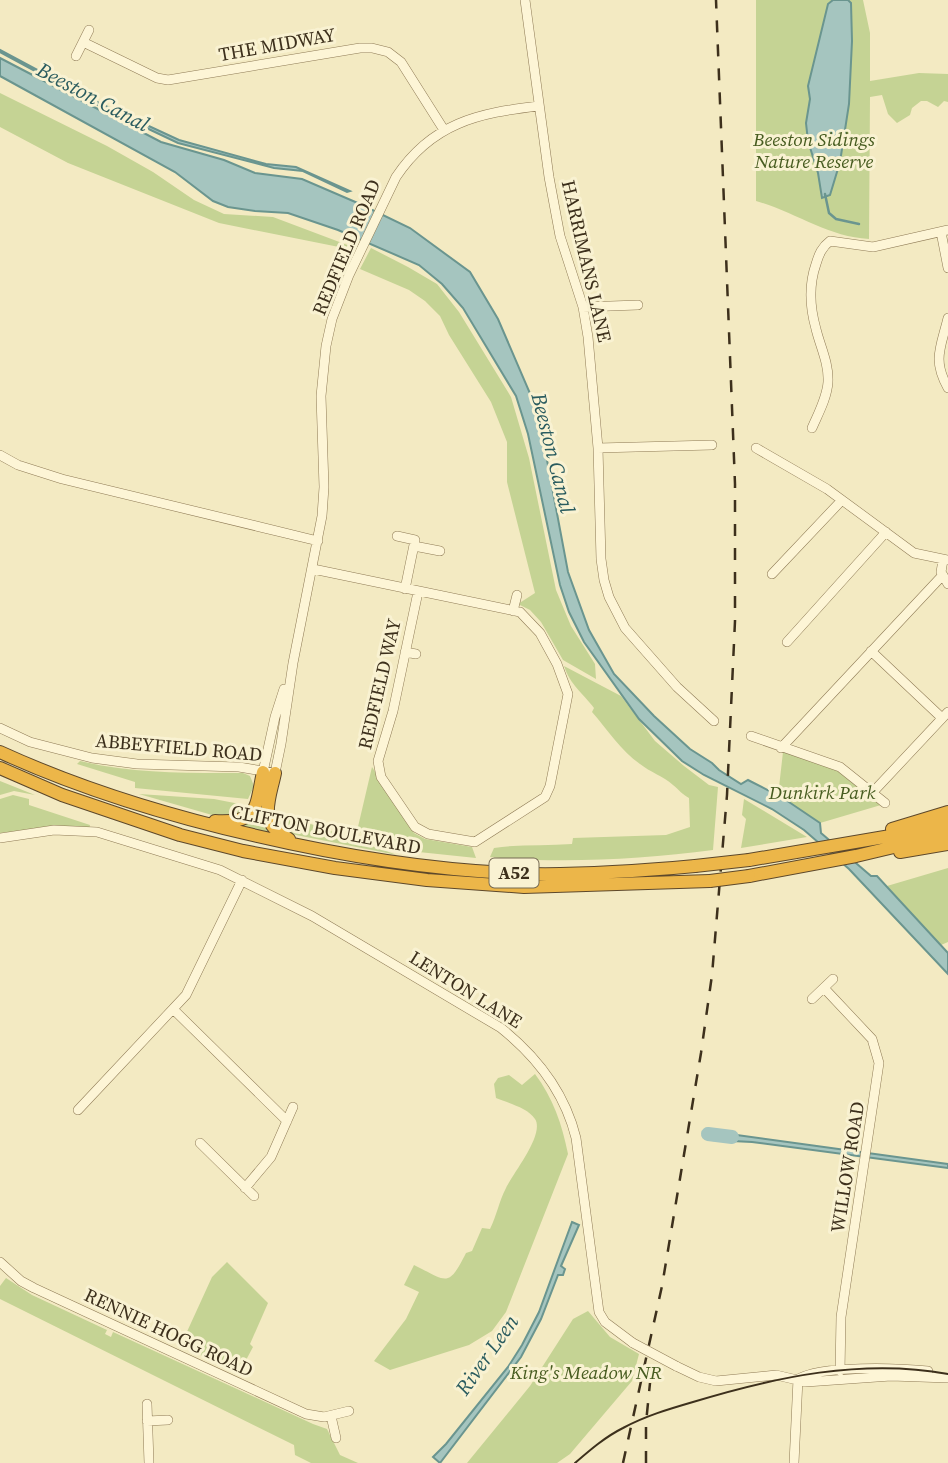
<svg xmlns="http://www.w3.org/2000/svg" width="948" height="1463" viewBox="0 0 948 1463" font-family="'Source Serif 4',serif">
  <style>
    .green { fill: #c5d394 }
    .water { fill: #a5c5bf; stroke: #6a958f; stroke-width: 2 }
    .lines { fill: none; stroke-linecap: round; stroke-linejoin: round }
    .stream { stroke: #6a958f; stroke-width: 2.5 }
    .river { stroke: #a5c5bf; stroke-width: 14 }
    .minor-casing { stroke: #8f7b56; stroke-width: 10 }
    .highway-casing { stroke: #5d482b; stroke-width: 14 }
    .minor { stroke: #fdf5d6; stroke-width: 9 }
    .highway { stroke: #ecb649; stroke-width: 12 }
    .tram { stroke: #3d301c; stroke-width: 2 }
    .rail { stroke: #3d301c; stroke-width: 2.5; stroke-dasharray: 12 12; stroke-linecap: butt }
    .minor-bridge-casing { stroke: #8f7b56; stroke-width: 10; stroke-linecap: butt }
    .highway-bridge-casing { stroke: #5d482b; stroke-width: 14; stroke-linecap: butt }
    .minor-bridge { stroke: #fdf5d6; stroke-width: 9 }
    .highway-bridge { stroke: #ecb649; stroke-width: 12 }
    .labels { text-anchor: middle; stroke-width: 6; stroke-linejoin: round; paint-order: stroke }
    .shield { fill: #f9f2d2; stroke: #756a53; stroke-width: 2 }
    .shield-label { font-size: 18px; font-weight: bold; fill: #3d301c }
    .street-label { font-size: 19px; fill: #3d301c; stroke: #f9f2d2 }
    .park-label { font-size: 19px; font-style: italic; fill: #475c20; stroke: #f9f2d2 }
    .water-label { font-size: 21px; font-style: italic; fill: #2a5c5f; stroke: #f9f2d2 }
  </style>
  <rect width="100%" height="100%" fill="#f3eac2"/>
  <path class="green" d="M 756,0 L 863,0 L 870,33 L 870,81 L 919,73 L 948,74 L 948,102 L 944,101 L 938,107 L 927,101 L 921,101 L 912,108 L 910,115 L 897,123 L 888,114 L 882,95 L 870,97 L 869,239 C 828,237 795,212 756,201 Z
    M 0,93 L 107,146 L 153,172 L 194,200 L 224,214 L 273,217 L 350,246 L 349,249 L 219,223 L 68,163 L 0,127 Z
    M 371,248 L 408,267 L 437,284 L 459,312 L 511,397 L 529,458 L 556,590 L 571,626 L 595,664 L 596,679 L 563,660 L 541,622 L 530,610 L 518,604 L 535,593 L 507,482 L 507,442 L 491,402 L 449,335 L 440,316 L 425,301 L 409,290 L 360,269 Z
    M 564,666 L 621,696 L 655,741 L 684,766 L 709,785 L 718,787 L 713,850 C 641,859 563,864 490,857 L 494,848 C 519,844 546,846 572,844 L 573,838 L 666,835 L 690,827 L 689,798 C 682,794 679,790 673,785 C 663,776 650,772 640,764 C 621,751 607,729 592,712 L 594,708 C 582,692 571,686 564,666 Z
    M 783,752 L 822,763 L 840,772 L 881,805 L 820,823 L 778,796 Z
    M 80,761 C 134,774 187,773 243,773 L 250,776 L 254,786 L 248,799 L 135,788 L 135,782 L 77,764 Z
    M 372,767 L 414,833 L 425,839 L 472,847 L 476,858 L 390,849 L 371,843 L 372,837 L 357,831 Z
    M 0,781 L 35,795 L 14,791 L 0,795 Z
    M 139,794 L 214,799 L 250,806 L 246,812 L 226,819 Z
    M 13,795 L 29,799 L 29,805 L 90,825 L 89,830 L 60,827 L 0,833 L 0,799 Z
    M 744,799 L 807,837 L 741,848 L 746,819 L 742,815 Z
    M 260,808 L 264,809 L 275,836 L 241,827 L 255,818 Z
    M 272,810 L 397,855 L 296,835 C 281,830 278,824 272,810 Z
    M 948,868 L 948,942 L 941,945 L 887,886 Z
    M 535,1074 C 553,1098 562,1124 568,1154 L 506,1312 L 492,1331 L 469,1345 L 390,1370 L 374,1361 L 406,1319 L 419,1292 L 404,1285 L 414,1265 C 447,1281 448,1289 466,1253 L 472,1251 L 482,1228 L 490,1229 C 497,1215 499,1201 506,1188 C 513,1173 545,1134 535,1119 C 528,1108 508,1103 496,1098 L 494,1084 L 498,1078 L 509,1075 L 522,1085 Z
    M 227,1262 L 268,1303 L 250,1344 L 253,1347 L 238,1375 L 201,1356 L 200,1351 L 180,1347 L 212,1277 Z
    M 6,1278 L 32,1295 L 107,1330 L 105,1334 L 111,1337 L 113,1332 L 313,1424 L 327,1429 L 340,1455 L 358,1463 L 311,1463 L 295,1455 L 294,1445 L 0,1299 L 0,1286 Z
    M 588,1311 L 610,1337 L 639,1354 L 632,1381 L 570,1454 L 557,1463 L 467,1463 L 530,1386 L 573,1319 Z"/>
  <path class="water" d="M 833,0 L 848,0 L 851,3 L 852,41 L 849,104 L 840,162 L 830,195 L 822,198 L 818,173 L 808,141 L 806,123 L 810,99 L 808,86 L 828,4 Z
    M 0,50 L 99,103 L 179,140 L 266,164 L 296,167 L 350,191 L 347,192 L 303,171 L 274,168 L 178,143 L 98,105 L 0,52 Z
    M 0,58 L 161,142 L 224,160 L 255,173 L 302,179 L 360,204 L 410,228 L 470,272 L 498,319 L 538,412 L 568,572 L 589,630 L 614,674 L 654,716 L 690,749 L 712,763 L 719,770 L 741,784 L 748,780 L 783,798 L 820,823 L 821,833 L 871,876 L 877,876 L 948,953 L 948,974 L 849,869 L 804,830 L 772,809 L 704,775 L 682,761 L 639,719 L 584,642 L 569,612 L 560,585 L 528,434 L 516,396 L 463,308 L 442,284 L 419,265 L 338,230 L 288,213 L 255,211 L 228,207 L 213,201 L 175,172 L 0,76 Z
    M 715,1132 L 948,1164 L 948,1168 L 752,1142 L 713,1140 Z
    M 572,1222 L 579,1225 L 561,1266 L 565,1269 L 563,1275 L 558,1275 L 541,1319 L 521,1357 L 440,1463 L 433,1457 L 446,1444 L 508,1367 L 522,1345 L 539,1312 Z"/>
  <g class="lines">
    <path class="stream" d="M 825,194 L 829,213 L 836,219 L 859,224"/>
    <path class="river" d="M 708,1134 L 732,1137"/>
    <g class="minor-casing">
      <path id="minor" d="M 525,0 L 549,177 L 560,236 L 583,307 L 588,337 L 598,448 L 601,559 L 604,580 L 609,597 L 625,628 L 677,687 L 714,721
        M 83,42 L 157,78 L 168,80 L 360,48 L 372,48 L 388,52 L 401,62 L 444,130
        M 76,56 L 89,30
        M 941,232 L 948,268
        M 583,307 L 638,305
        M 948,318 C 941,347 932,360 948,388
        M 812,428 C 818,414 827,398 828,382 C 829,363 820,346 816,329 C 810,308 809,284 816,264 C 819,254 822,247 830,241 L 873,247 L 948,230
        M 598,448 L 712,445
        M 756,448 L 827,489 L 914,553 L 948,560
        M 0,455 L 18,465 L 62,479 L 318,541
        M 397,536 L 415,540 L 405,589
        M 414,546 L 440,551
        M 943,560 L 941,572 L 948,584
        M 313,569 L 520,612 L 540,633 L 557,664 L 568,694 L 550,786 L 545,797 L 475,842 L 428,834 L 415,827 L 381,777 L 378,761 L 393,711 L 418,592
        M 772,574 L 842,500
        M 513,611 L 517,595
        M 787,642 L 886,532
        M 871,651 L 942,718
        M 405,652 L 416,654
        M 0,728 L 30,742 L 92,758 L 137,764 L 239,767 L 275,773 L 281,744 L 293,663 L 322,516 L 324,487 L 321,396 L 326,346 L 332,319 L 349,275 L 396,177 C 432,123 478,113 539,106
        M 751,736 L 840,767 L 885,803
        M 781,748 L 941,577
        M 263,772 L 275,717 L 284,689
        M 873,792 L 948,712
        M 0,838 L 54,830 L 97,832 L 220,870 L 312,916 L 501,1028 C 536,1056 565,1093 576,1138 L 599,1312 L 605,1322 L 633,1343
        M 824,988 L 872,1039 L 879,1063 L 841,1317 L 840,1371
        M 812,999 L 833,979
        M 174,1010 L 287,1121
        M 78,1110 L 186,995 L 242,880
        M 200,1143 L 254,1196
        M 245,1188 L 271,1157 L 293,1107
        M 0,1262 L 21,1281 L 34,1288 L 306,1414 L 324,1417 L 349,1411
        M 676,1366 L 699,1377 L 716,1381 L 776,1375 L 806,1382 L 891,1376 L 948,1378
        M 798,1379 C 822,1365 899,1368 928,1371
        M 147,1404 L 149,1463
        M 331,1416 L 336,1438
        M 147,1421 L 168,1420
        M 794,1463 L 798,1379"/>
    </g>
    <g class="highway-casing">
      <path id="highway" d="M 0,752 C 83,790 169,816 257,836 C 347,857 437,871 530,874 C 585,875 640,871 695,866
        M 0,768 L 62,795 L 180,835 L 243,851 L 335,868 L 427,880 L 524,887 L 710,881
        M 275,773 C 269,802 257,823 289,839
        M 215,821 C 259,823 255,810 263,772
        M 892,829 L 948,812
        M 900,852 L 948,844
        M 749,860 L 908,833 L 948,822
        M 749,876 L 856,856 L 948,834"/>
    </g>
    <use href="#minor" class="minor"/>
    <use href="#highway" class="highway"/>
    <path class="tram" d="M 575,1463 C 590,1450 605,1437 623,1428 C 645,1416 669,1409 693,1402 C 775,1377 863,1358 948,1374"/>
    <path class="rail" d="M 623,1463 L 662,1286 L 701,1053 L 712,975 L 727,795 L 735,621 L 735,484 L 716,0
      M 646,1463 L 646,1423 L 650,1383"/>
    <g class="minor-bridge-casing">
      <path id="minor-bridge" d="M 633,1343 L 676,1366"/>
    </g>
    <g class="highway-bridge-casing">
      <path id="highway-bridge" d="M 695,866 L 749,860
        M 710,881 L 749,876"/>
    </g>
    <use href="#minor-bridge" class="minor-bridge"/>
    <use href="#highway-bridge" class="highway-bridge"/>
  </g>
  <g class="labels">
    <rect class="shield" x="489.5" y="858.5" width="49" height="29" rx="5"/>
    <g class="shield-label">
      <text x="514" y="879">A52</text>
    </g>
    <g class="street-label">
      <text transform="translate(277 44) rotate(-10)" y="7">THE MIDWAY</text>
      <text transform="translate(346 247) rotate(-67)" y="7">REDFIELD ROAD</text>
      <text transform="translate(587 261) rotate(77)" y="7">HARRIMANS LANE</text>
      <text transform="translate(379 684) rotate(-77)" y="7">REDFIELD WAY</text>
      <text transform="translate(179 747) rotate(5)" y="7">ABBEYFIELD ROAD</text>
      <text transform="translate(326 829) rotate(11)" y="7">CLIFTON BOULEVARD</text>
      <text transform="translate(466 989) rotate(32)" y="7">LENTON LANE</text>
      <text transform="translate(847 1167) rotate(-81)" y="7">WILLOW ROAD</text>
      <text transform="translate(169 1332) rotate(25)" y="7">RENNIE HOGG ROAD</text>
    </g>
    <g class="park-label">
      <text x="814" y="146">Beeston Sidings<tspan x="814" dy="22">Nature Reserve</tspan></text>
      <text x="822" y="799">Dunkirk Park</text>
      <text x="586" y="1379">King's Meadow NR</text>
    </g>
    <g class="water-label">
      <text transform="translate(93 97) rotate(28)" y="7">Beeston Canal</text>
      <text transform="translate(553 453) rotate(76)" y="7">Beeston Canal</text>
      <text transform="translate(487 1355) rotate(-55)" y="7">River Leen</text>
    </g>
  </g>
</svg>
